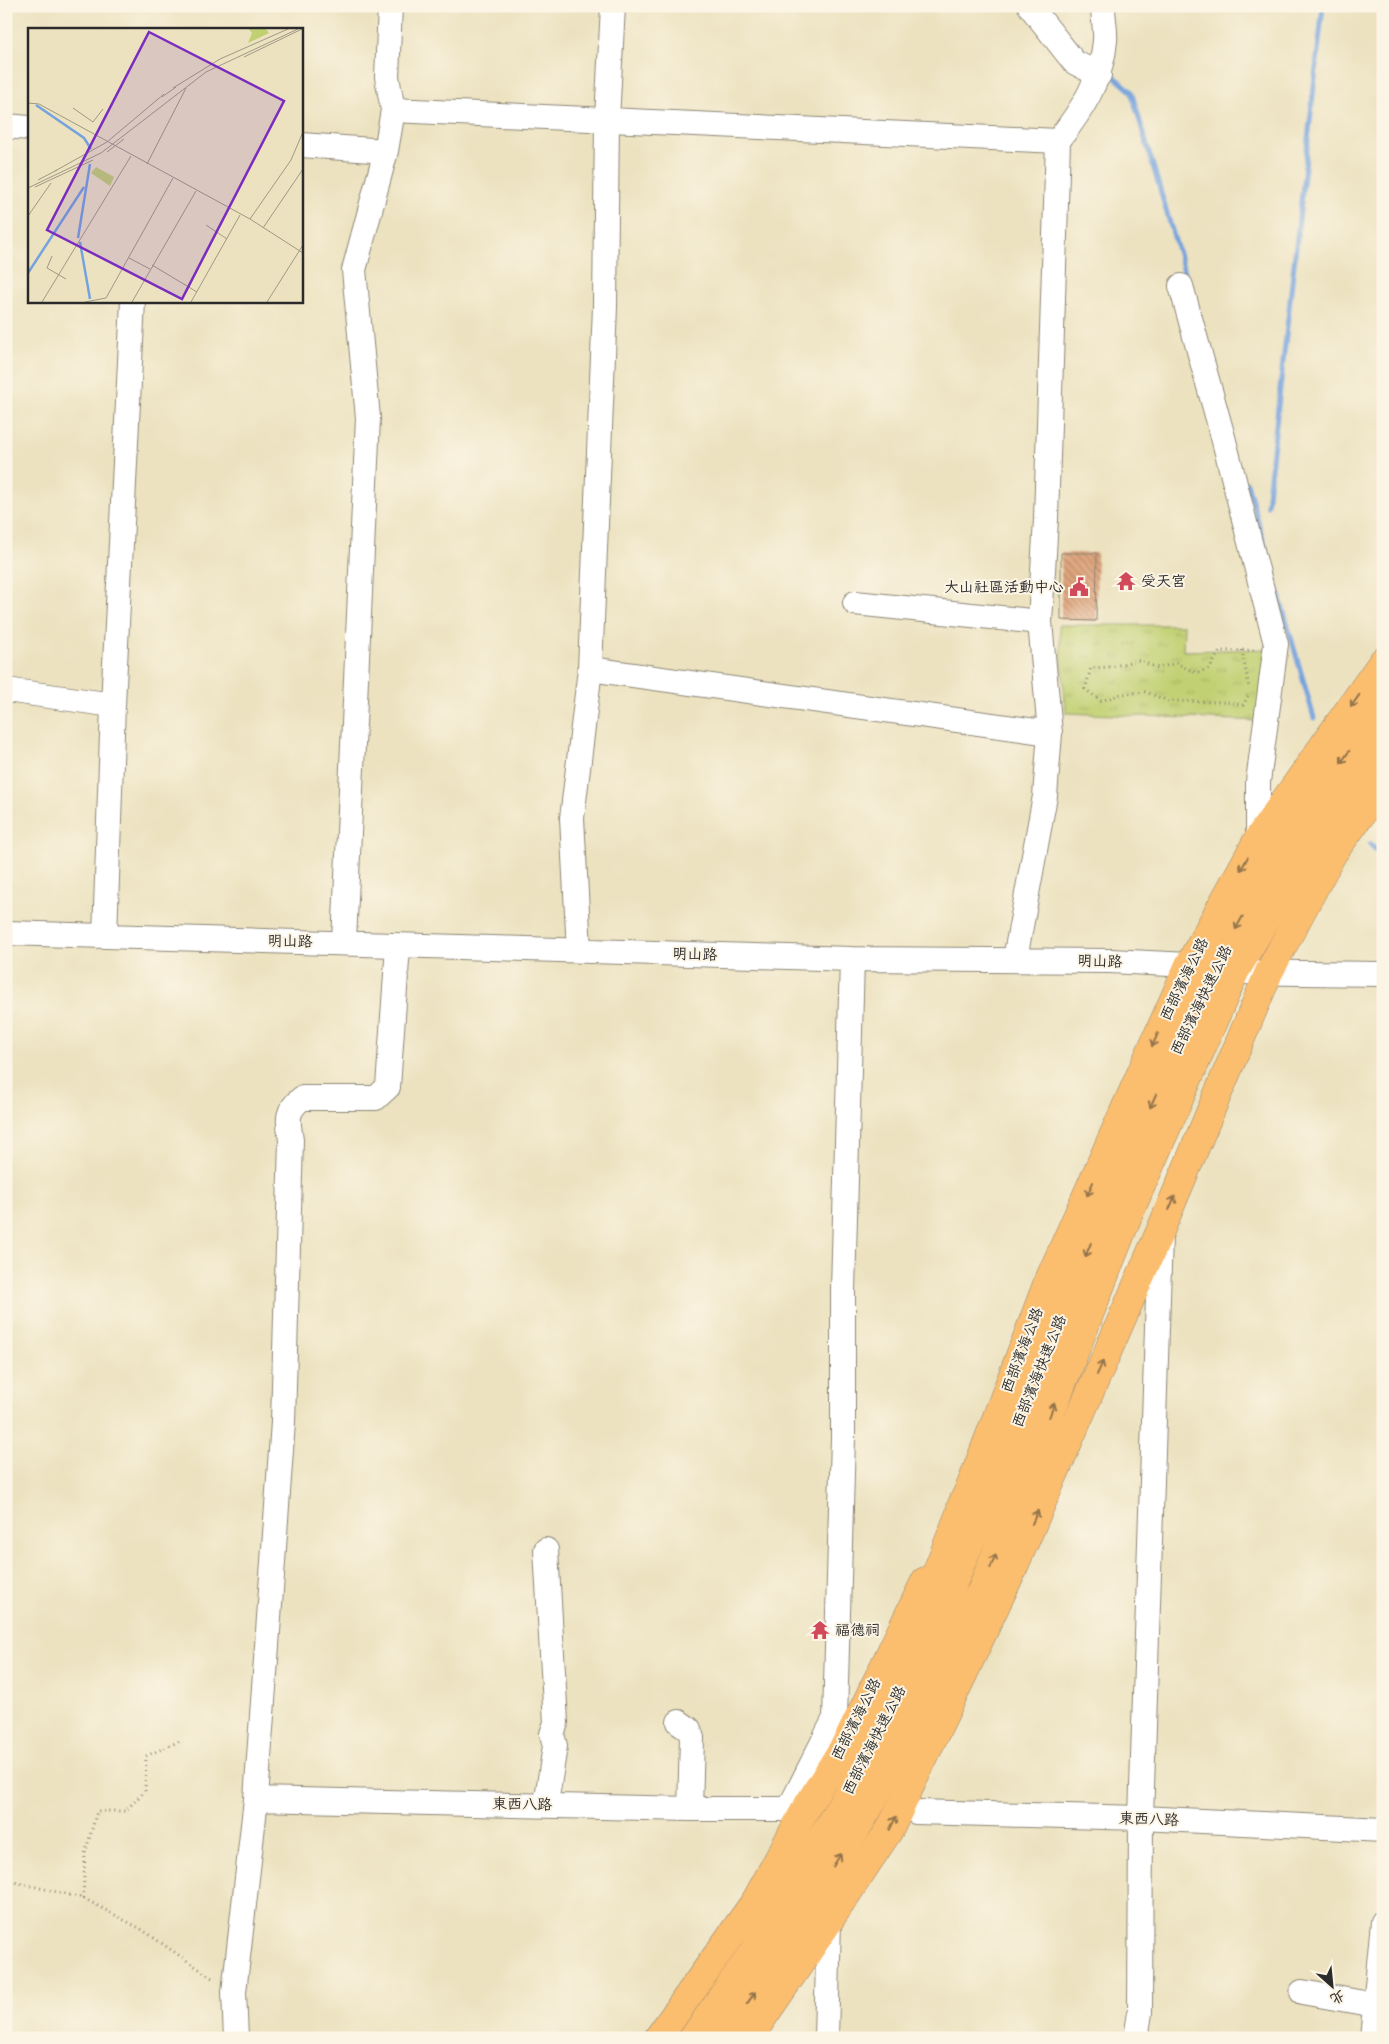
<svg xmlns="http://www.w3.org/2000/svg" width="1389" height="2044" viewBox="0 0 1389 2044" font-family="'Balsamiq Sans','LXGW WenKai TC',sans-serif">
  <style>
    .park { fill: url(#park-tufts); stroke: #767e4e }
    .lines { fill: none; stroke-linecap: round; stroke-linejoin: round }
    .stream { stroke: #74a3dd; stroke-width: 5 }
    .building { fill: url(#building-back-hatch) }
    .minor-casing { stroke: #8c8676; stroke-width: 26 }
    .major-casing { stroke: #8c8676; stroke-width: 29 }
    .highway-casing { stroke: #8c8676; stroke-width: 29 }
    .path { stroke: #8c8676; stroke-width: 3; stroke-dasharray: 1 4; stroke-linecap: butt }
    .minor { stroke: #fff; stroke-width: 24 }
    .major { stroke: #fbbd6e; stroke-width: 28 }
    .highway { stroke: #fbbd6e; stroke-width: 28 }
    .oneway { stroke: #93744c }
    .labels { text-anchor: middle; stroke-width: 4; stroke-linejoin: round; paint-order: stroke }
    .poi-label { font-size: 15px; fill: #2b2b2b; stroke: #fcf5e5; text-anchor: start }
    .street-label { font-size: 15px; fill: #2b2b2b; stroke: #fcf5e5 }
    .inset-river { fill: none; stroke: #74a3dd; stroke-width: 2.5 }
    .inset-road { fill: none; stroke: #9f9984; stroke-width: 1 }
    .view { fill: #7b2cbf; fill-opacity: 0.15; stroke: #7b2cbf; stroke-width: 2.5 }
    .inset-edge { fill: none; stroke: #2b2b2b; stroke-width: 2.5 }
  </style>
  <defs>
    <pattern id="park-tufts" width="24" height="20" patternUnits="userSpaceOnUse" patternTransform="scale(1.25)"><rect width="24" height="20" fill="#c1d072"/><path d="M3 7l-1-3M5 7V3M7 7l1-3M15 17l-1-3M17 17v-4M19 17l1-3" fill="none" stroke="#a6b363"/></pattern>
    <pattern id="building-back-hatch" width="6" height="6" patternUnits="userSpaceOnUse" patternTransform="scale(1.25)"><rect width="6" height="6" fill="#dfa57d"/><path d="M-1 5l2 2M0 0l6 6M5-1l2 2" fill="none" stroke="#b58767"/></pattern>
  </defs>
  <rect width="100%" height="100%" fill="#fcf5e5"/>
  <filter id="ink" filterUnits="userSpaceOnUse"><feTurbulence type="fractalNoise" baseFrequency=".02" numOctaves="2"/><feDisplacementMap in="SourceGraphic" scale="10" xChannelSelector="R" yChannelSelector="G"/><feConvolveMatrix kernelMatrix="1 2 1 2 8 2 1 2 1" color-interpolation-filters="sRGB"/></filter>
  <filter id="wash" filterUnits="userSpaceOnUse"><feTurbulence type="fractalNoise" baseFrequency=".0096" numOctaves="4" result="noise"/><feDisplacementMap in="SourceGraphic" scale="20" xChannelSelector="R" yChannelSelector="G"/><feGaussianBlur stdDeviation="1.12" result="paint"/><feColorMatrix in="noise" values="0 0 0 0 0 0 0 0 0 0 0 0 0 0 0 0 0 1.4 0 .05"/><feComposite in="paint" operator="in"/></filter>
  <g filter="url(#wash)">
    <rect width="100%" height="100%" fill="#ece2c0"/>
    <path class="park" d="M 1059,625 L 1184,625 L 1183,651 L 1269,649 L 1260,721 L 1066,713 Z"/>
    <g class="lines">
      <path class="stream" d="M 1070,38 L 1095,61
        M 1106,69 L 1131,91 L 1187,281
        M 1247,483 L 1314,718
        M 1267,505 L 1323,6
        M 1370,844 L 1383,857"/>
    </g>
    <g id="blocks">
      <path class="building" d="M 1061,553 L 1097,553 L 1096,621 L 1061,620 Z"/>
    </g>
  </g>
  <g filter="url(#ink)">
    <use href="#blocks" fill-opacity="0" stroke="#8c8676" stroke-width="1"/>
    <g class="lines">
      <g class="minor-casing">
        <path id="minor" d="M 1030,6 L 1074,62 L 1099,75
          M 393,110 L 1058,141
          M 6,126 L 29,128
          M 301,145 L 386,151
          M 1181,286 L 1223,437 L 1276,644 L 1258,782 L 1258,839
          M 855,603 L 1040,622
          M 590,669 L 1050,733
          M 6,690 L 113,705
          M 6,933 L 852,959 L 1110,961 L 1189,965 L 1235,972 L 1383,974
          M 105,936 L 113,705 L 133,301
          M 344,942 L 368,418 L 354,270 L 386,151 L 393,110 L 387,77 L 390,6
          M 579,950 L 572,818 L 590,669 L 605,307 L 607,119 L 613,6
          M 1015,959 L 1045,796 L 1050,733 L 1040,622 L 1046,519 L 1058,141 C 1081,111 1102,80 1105,41 C 1106,30 1103,18 1103,6
          M 679,1722 L 689,1729 L 692,1738 L 690,1809
          M 848,1740 L 835,1718 L 843,1438 L 843,1290 L 852,959
          M 256,1799 L 690,1809 L 789,1809 L 835,1718
          M 546,1804 L 555,1746 L 552,1734 L 556,1723 L 546,1550
          M 916,1812 L 1141,1818 L 1383,1830
          M 1302,1992 L 1375,2005
          M 236,2038 L 234,1992 L 256,1799 L 283,1422 L 291,1140 C 288,1120 285,1112 302,1098 L 376,1098 L 388,1087 L 398,946
          M 826,2038 L 829,1921
          M 1136,2038 L 1140,2013 L 1141,1818 L 1160,1236
          M 1372,2038 L 1383,1922"/>
      </g>
      <g class="major-casing">
        <path id="major" d="M 961,1506 L 971,1485 L 1047,1284 L 1189,965 L 1259,837 L 1383,661
          M 658,2038 L 756,1900 L 806,1808 L 848,1740 L 925,1581
          M 749,2038 L 829,1921 L 890,1829 L 1013,1569 L 1161,1229 L 1269,972 L 1333,853 L 1383,785"/>
      </g>
      <g class="highway-casing">
        <path id="highway" d="M 921,1611 L 971,1485
          M 986,1613 L 1013,1569
          M 693,2038 L 754,1951 L 848,1793 L 953,1584 L 1110,1197 L 1213,970 L 1275,857 L 1383,702
          M 723,2038 L 772,1969 L 866,1813 L 981,1591 L 1128,1216 L 1235,972 L 1298,865 L 1383,743"/>
      </g>
      <path class="path" d="M 1242,650 L 1249,688
        M 1248,696 L 1243,705 L 1227,702 L 1169,701 L 1145,692 L 1122,694 L 1101,701 L 1085,689 L 1091,668 L 1111,667 L 1137,660 L 1158,668 L 1176,663 L 1196,673 L 1210,668 L 1220,651 L 1255,650
        M 6,1880 L 83,1898 L 141,1929 L 215,1980
        M 83,1898 L 85,1854 L 97,1811 L 125,1811 L 145,1791 L 146,1756 L 180,1741"/>
      <use href="#minor" class="minor"/>
      <use href="#major" class="major"/>
      <use href="#highway" class="highway"/>
    </g>
    <defs><path id="oneway-shaft" d="M-6 0H5M1.5-3L5.5 0L1.5 3" fill="none" stroke-width="1.6" stroke-linecap="round" stroke-linejoin="round" transform="scale(1.25)"/></defs>
    <g class="oneway">
      <use href="#oneway-shaft" transform="translate(1355 701) rotate(125)"/>
      <use href="#oneway-shaft" transform="translate(1345 757) rotate(125)"/>
      <use href="#oneway-shaft" transform="translate(1244 864) rotate(119)"/>
      <use href="#oneway-shaft" transform="translate(1239 923) rotate(119)"/>
      <use href="#oneway-shaft" transform="translate(1155 1040) rotate(114)"/>
      <use href="#oneway-shaft" transform="translate(1153 1101) rotate(114)"/>
      <use href="#oneway-shaft" transform="translate(1090 1189) rotate(114)"/>
      <use href="#oneway-shaft" transform="translate(1172 1203) rotate(-67)"/>
      <use href="#oneway-shaft" transform="translate(1088 1250) rotate(112)"/>
      <use href="#oneway-shaft" transform="translate(1100 1368) rotate(-66)"/>
      <use href="#oneway-shaft" transform="translate(1052 1410) rotate(-69)"/>
      <use href="#oneway-shaft" transform="translate(1035 1517) rotate(-66)"/>
      <use href="#oneway-shaft" transform="translate(993 1561) rotate(-69)"/>
      <use href="#oneway-shaft" transform="translate(893 1823) rotate(-64)"/>
      <use href="#oneway-shaft" transform="translate(837 1860) rotate(-59)"/>
      <use href="#oneway-shaft" transform="translate(751 1998) rotate(-55)"/>
    </g>
  </g>
  <defs>
    <g id="temple-bare" transform="scale(1.5)"><path d="M0-6L5-2H3V0L6.5 2.5H4V6H1.5V3h-3V6H-4V2.5H-6.5L-3 0V-2H-5Z" fill="#d1495b" stroke="#fcf5e5" stroke-width="2.5" paint-order="stroke"/></g>
    <g id="civic-bare" transform="scale(1.5)"><path d="M-.6-6.5H3V-4.5H.6V-3L4-1V1h2V6H-6V1h2V-1L-.6-3ZM-1.2 2.5V6h2.4V2.5Z" fill="#d1495b" stroke="#fcf5e5" stroke-width="2.5" paint-order="stroke"/></g>
  </defs>
  <g fill-rule="evenodd">
    <use href="#temple-bare" x="1126" y="581"/>
    <use href="#civic-bare" x="1079" y="587"/>
    <use href="#temple-bare" x="820" y="1630"/>
  </g>
  <g class="labels">
    <g class="poi-label">
      <text x="1141" y="586">受天宮</text>
      <text x="1064" y="592" text-anchor="end">大山社區活動中心</text>
      <text x="835" y="1635">福德祠</text>
    </g>
    <g class="street-label">
      <text transform="translate(290 941) rotate(1)" y="5">明山路</text>
      <text transform="translate(695 954) rotate(2)" y="5">明山路</text>
      <text transform="translate(1100 961) rotate(2)" y="5">明山路</text>
      <text transform="translate(1184 979) rotate(-64)" y="5">西部濱海公路</text>
      <text transform="translate(1201 1000) rotate(-64)" y="5">西部濱海快速公路</text>
      <text transform="translate(1022 1350) rotate(-69)" y="5">西部濱海公路</text>
      <text transform="translate(1039 1371) rotate(-68)" y="5">西部濱海快速公路</text>
      <text transform="translate(856 1719) rotate(-63)" y="5">西部濱海公路</text>
      <text transform="translate(874 1740) rotate(-63)" y="5">西部濱海快速公路</text>
      <text transform="translate(522 1804) rotate(1)" y="5">東西八路</text>
      <text transform="translate(1149 1819) rotate(2)" y="5">東西八路</text>
    </g>
  </g>
  <g transform="translate(28 28)">
    <rect width="275" height="275" fill="#ece2c0"/>
    <path d="M 221,1 L 238,1 L 241,5 L 220,15 L 224,5 Z" fill="#c1d072"/>
    <path d="M 68,139 L 86,149 L 82,158 L 63,145 Z" fill="#c1d072"/>
    <path class="inset-river" d="M 8,77 L 56,110 L 63,121M 50,210 L 62,136M 52,214 L 62,271M 0,245 L 56,159"/>
    <path class="inset-road" d="M 216,29 L 274,1M 145,60 L 192,31 L 260,1M 134,69 L 148,59M 0,75 L 11,76 L 222,191 L 263,132 L 275,104M 45,80 L 65,94 L 75,81M 79,124 L 96,111M 119,136 L 158,60M 27,143 L 79,114 L 136,66M 10,152 L 29,142M 7,159 L 65,132M 0,160 L 73,125 L 178,44 L 270,1M 0,188 L 23,155M 222,191 L 275,225M 178,197 L 199,211M 235,200 L 275,141M 24,228 L 19,240 L 38,251M 101,230 L 122,241M 124,237 L 169,264M 14,274 L 103,128M 57,274 L 78,270 L 145,150M 104,274 L 168,163M 163,274 L 212,187M 239,274 L 275,217"/>
    <path class="view" d="M 121,4 L 256,73 L 154,271 L 19,202 Z"/>
    <rect width="275" height="275" class="inset-edge"/>
  </g>
  <rect width="1389" height="2044" fill="none" stroke="#fcf5e5" stroke-width="25"/>
  <g transform="translate(1332 1986) rotate(153)" stroke="#fcf5e5" stroke-width="4" paint-order="stroke">
  <path d="M0-4L9 19L0 12L-9 19Z" fill="#2b2b2b"/>
  <text y="-8" font-size="14" font-weight="bold" text-anchor="middle" fill="#2b2b2b">北</text>
  </g>
</svg>
